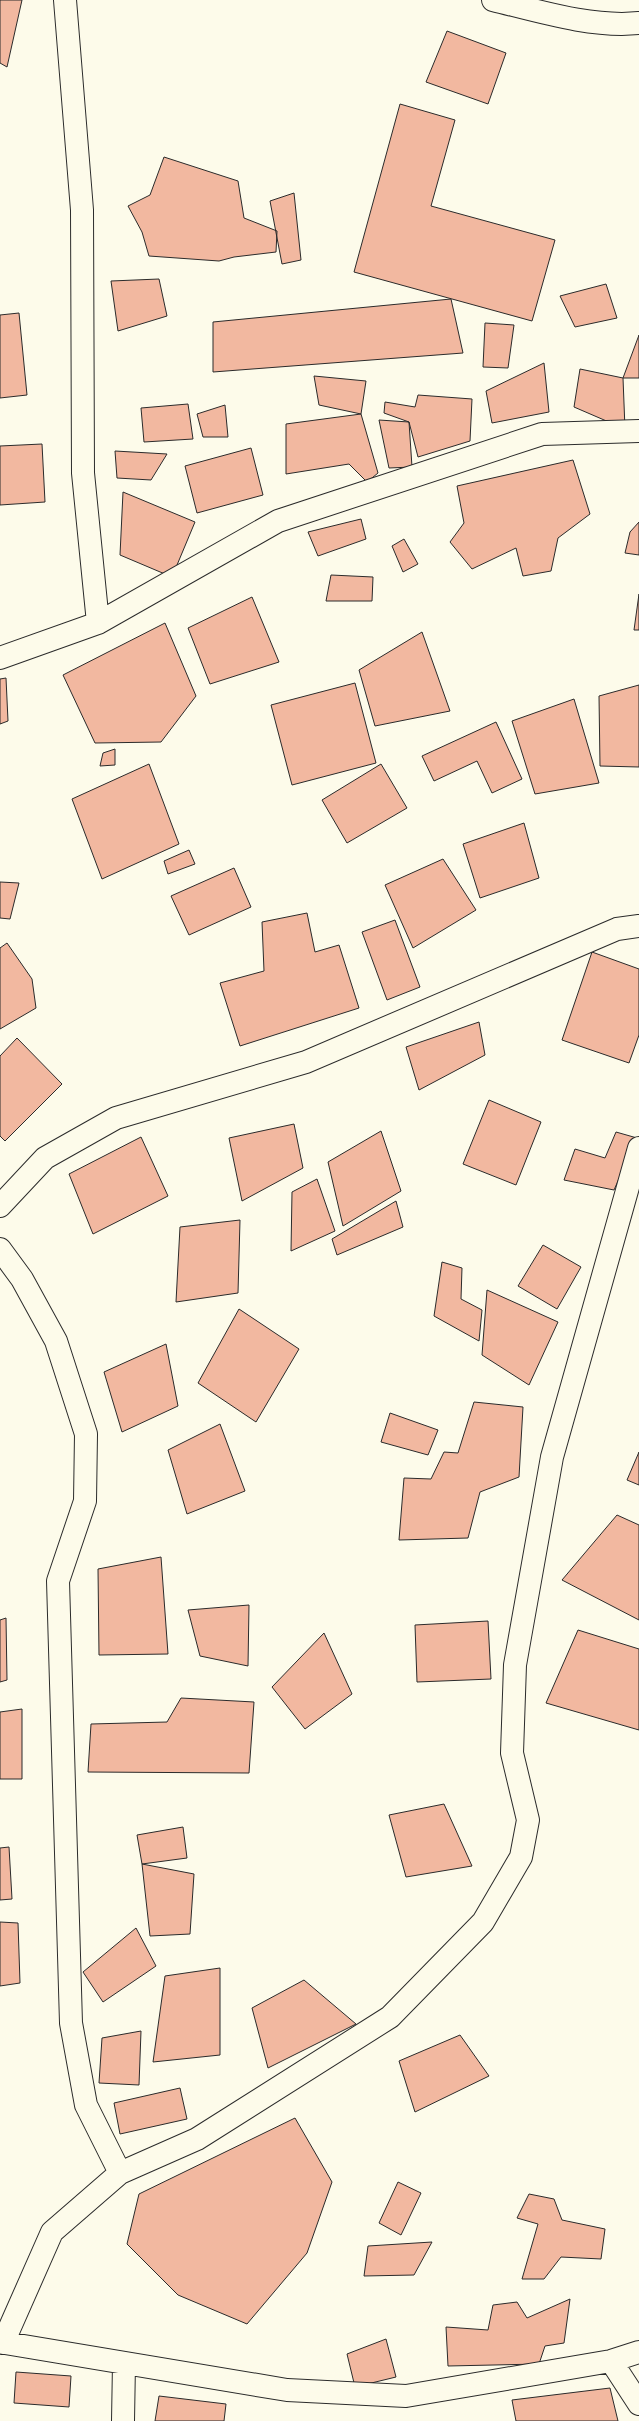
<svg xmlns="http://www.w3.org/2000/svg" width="639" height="2421" viewBox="0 0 639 2421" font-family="Rubik,sans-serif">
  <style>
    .building { fill: #f2b8a0; stroke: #2b2b2b }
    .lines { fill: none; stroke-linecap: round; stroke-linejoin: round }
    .minor-casing { stroke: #2b2b2b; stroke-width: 24 }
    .minor { stroke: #fdfbea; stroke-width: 22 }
  </style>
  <rect width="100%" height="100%" fill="#fdfbea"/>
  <path class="building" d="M 0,0 L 22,0 L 7,67 L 0,63 Z
    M 447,31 L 506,53 L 488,104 L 426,82 Z
    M 400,104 L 455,120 L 431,206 L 555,240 L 532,321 L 354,272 Z
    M 164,157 L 238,181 L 244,218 L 277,231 L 276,252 L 234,257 L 219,261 L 149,256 L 142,232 L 128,206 L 150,195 Z
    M 294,193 L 301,260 L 282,264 L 270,201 Z
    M 159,279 L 167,316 L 118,331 L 111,281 Z
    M 606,284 L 617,318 L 575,327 L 560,296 Z
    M 451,299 L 463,353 L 213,372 L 213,322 Z
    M 19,313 L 27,395 L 0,398 L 0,315 Z
    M 485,323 L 514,325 L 508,368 L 483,367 Z
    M 639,335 L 639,378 L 623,378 Z
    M 544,363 L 549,412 L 492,423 L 486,391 Z
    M 580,369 L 623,378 L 625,429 L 574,407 Z
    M 314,376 L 366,381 L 361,414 L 319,405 Z
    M 418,395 L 472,399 L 470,441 L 418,457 L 409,422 L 384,413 L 385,402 L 415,407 Z
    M 188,404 L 193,439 L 144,442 L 141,408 Z
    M 225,405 L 228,437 L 203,437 L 197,414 Z
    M 361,414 L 378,473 L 367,482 L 349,464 L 286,474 L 286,424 Z
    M 379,420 L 409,422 L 412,467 L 389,468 Z
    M 42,444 L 45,502 L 0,505 L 0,446 Z
    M 251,448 L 263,495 L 197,513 L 185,466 Z
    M 115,451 L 167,454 L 151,480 L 117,478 Z
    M 573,460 L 590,514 L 558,538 L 551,571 L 523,576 L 516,548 L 472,569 L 450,542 L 464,523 L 457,486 Z
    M 123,492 L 195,522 L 172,577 L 120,555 Z
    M 361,519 L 366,539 L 318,556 L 308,532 Z
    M 639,522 L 639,555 L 625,553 L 630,532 Z
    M 404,539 L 418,564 L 403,572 L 392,546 Z
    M 331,575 L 373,577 L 372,601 L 326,601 Z
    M 639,594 L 639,630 L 634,630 Z
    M 252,597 L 279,662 L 210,684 L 188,628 Z
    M 165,623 L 196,696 L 161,742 L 95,743 L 63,675 Z
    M 422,632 L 450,711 L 375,726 L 359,670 Z
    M 6,678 L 8,721 L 0,724 L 0,679 Z
    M 355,683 L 376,763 L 292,785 L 271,705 Z
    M 639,685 L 639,767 L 600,766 L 599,696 Z
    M 574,699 L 599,783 L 535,794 L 512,721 Z
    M 496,722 L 522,779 L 492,793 L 477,761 L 434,781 L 422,756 Z
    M 115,749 L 115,765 L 100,766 L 103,753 Z
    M 149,764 L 179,844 L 102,879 L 72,799 Z
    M 381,764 L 407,808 L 347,843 L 322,800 Z
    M 524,823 L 539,878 L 480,898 L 463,844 Z
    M 189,850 L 195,864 L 168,874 L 164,861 Z
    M 443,859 L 476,910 L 413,948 L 385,885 Z
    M 234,868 L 251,907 L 189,935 L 171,896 Z
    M 0,882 L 19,883 L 10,919 L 0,918 Z
    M 307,913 L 315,952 L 339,945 L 359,1008 L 240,1046 L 220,983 L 264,971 L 262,922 Z
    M 395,920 L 420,987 L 387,1000 L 362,932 Z
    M 7,943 L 32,979 L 36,1008 L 0,1029 L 0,948 Z
    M 592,952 L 639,969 L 639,1035 L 629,1063 L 562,1040 Z
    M 479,1022 L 485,1055 L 419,1090 L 406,1047 Z
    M 17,1038 L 62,1084 L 5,1141 L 0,1136 L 0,1056 Z
    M 489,1100 L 541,1122 L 516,1185 L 463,1164 Z
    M 294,1124 L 303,1168 L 242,1201 L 229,1138 Z
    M 381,1131 L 401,1191 L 343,1226 L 328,1162 Z
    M 616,1132 L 637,1138 L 614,1190 L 564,1180 L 575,1149 L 605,1158 Z
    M 141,1137 L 168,1196 L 93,1234 L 69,1174 Z
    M 317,1179 L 335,1231 L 291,1251 L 292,1192 Z
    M 396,1201 L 403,1227 L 337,1255 L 332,1239 Z
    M 240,1220 L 238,1293 L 176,1302 L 180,1227 Z
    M 543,1245 L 581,1267 L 557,1309 L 518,1286 Z
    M 442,1262 L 462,1268 L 461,1299 L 482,1310 L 479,1341 L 434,1316 Z
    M 487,1290 L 558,1322 L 529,1385 L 482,1355 Z
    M 239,1309 L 299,1349 L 256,1422 L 198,1383 Z
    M 166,1344 L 178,1406 L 122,1432 L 104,1372 Z
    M 474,1402 L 523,1407 L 519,1477 L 480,1492 L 468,1538 L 399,1540 L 404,1478 L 431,1479 L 444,1452 L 458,1453 Z
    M 390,1413 L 438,1430 L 428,1455 L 381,1442 Z
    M 220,1424 L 245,1491 L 187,1514 L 168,1450 Z
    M 639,1452 L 639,1485 L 627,1480 Z
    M 617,1515 L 639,1525 L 639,1620 L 562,1580 Z
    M 161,1557 L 168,1654 L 99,1655 L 98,1569 Z
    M 249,1605 L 248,1666 L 200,1656 L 188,1610 Z
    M 6,1618 L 7,1680 L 0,1682 L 0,1620 Z
    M 488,1621 L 491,1679 L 417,1682 L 415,1625 Z
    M 578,1630 L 639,1649 L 639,1730 L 546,1703 Z
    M 324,1633 L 352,1694 L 305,1729 L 272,1687 Z
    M 181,1698 L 254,1702 L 249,1773 L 88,1772 L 91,1724 L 167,1722 Z
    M 22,1709 L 22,1779 L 0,1779 L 0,1712 Z
    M 444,1804 L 472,1866 L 406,1877 L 389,1815 Z
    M 183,1827 L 187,1858 L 142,1864 L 137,1835 Z
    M 9,1847 L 12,1899 L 0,1900 L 0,1848 Z
    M 142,1864 L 194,1874 L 190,1934 L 150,1936 Z
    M 0,1922 L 18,1923 L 20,1983 L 0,1986 Z
    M 136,1928 L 156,1966 L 103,2002 L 83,1972 Z
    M 220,1968 L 220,2055 L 153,2062 L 165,1976 Z
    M 304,1980 L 356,2024 L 268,2068 L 252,2008 Z
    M 141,2031 L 139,2085 L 99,2083 L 102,2038 Z
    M 460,2035 L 489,2076 L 415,2112 L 399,2061 Z
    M 180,2088 L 187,2119 L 120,2134 L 114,2103 Z
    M 295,2118 L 332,2182 L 307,2253 L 247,2324 L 178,2295 L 127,2244 L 139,2194 Z
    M 398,2182 L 421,2193 L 401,2235 L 379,2223 Z
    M 529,2194 L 554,2199 L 562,2220 L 605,2229 L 601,2259 L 561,2257 L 544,2279 L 522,2279 L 538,2224 L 517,2218 Z
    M 432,2242 L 414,2275 L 364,2276 L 368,2246 Z
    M 570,2299 L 564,2343 L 545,2346 L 539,2364 L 448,2366 L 446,2327 L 488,2330 L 493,2305 L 517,2302 L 527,2318 Z
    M 386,2339 L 396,2377 L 355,2387 L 347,2354 Z
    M 16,2372 L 71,2376 L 69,2407 L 14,2403 Z
    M 610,2388 L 618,2421 L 516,2421 L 512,2400 Z
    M 159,2396 L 226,2404 L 224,2421 L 155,2421 Z"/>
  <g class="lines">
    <g class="minor-casing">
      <path id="minor" d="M 65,0 L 82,210 L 83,473 L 98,623
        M 493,0 C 538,11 593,28 639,23
        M 0,658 L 98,623 L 278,521 L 542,434 L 639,431
        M 0,1206 L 45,1158 L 116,1118 L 306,1062 L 617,929 L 639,926
        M 0,1249 L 22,1279 L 56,1341 L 86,1434 L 85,1501 L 58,1581 L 71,2023 L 86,2105 L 120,2173
        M 0,2342 L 287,2390 L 406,2396 L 611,2361 L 639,2352
        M 3,2343 L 52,2232 L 120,2173 L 197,2139 L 390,2017 L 483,1922 L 521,1857 L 528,1820 L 512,1753 L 515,1665 L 552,1457 L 639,1148
        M 611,2361 L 639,2404
        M 123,2421 L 124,2363"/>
    </g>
    <use href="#minor" class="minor"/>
  </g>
</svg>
